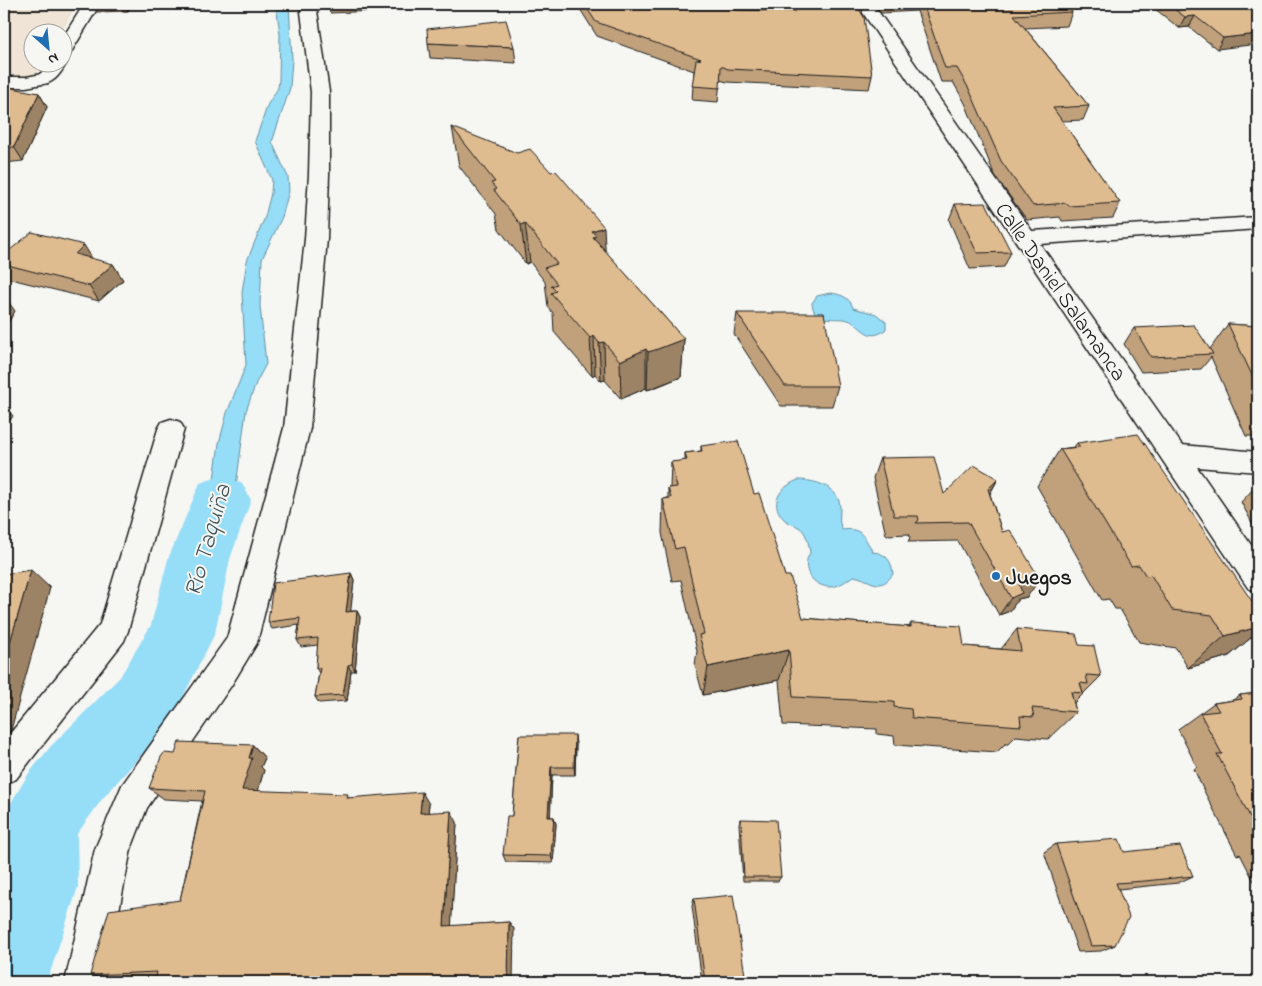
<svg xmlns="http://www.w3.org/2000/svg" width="1262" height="986" viewBox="0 0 1262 986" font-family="'Indie Flower',sans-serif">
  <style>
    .built { fill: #efe4d5 }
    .water { fill: #96ddf8; stroke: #6590a0 }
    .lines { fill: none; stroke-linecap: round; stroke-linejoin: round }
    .river { fill: #96ddf8; fill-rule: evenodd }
    .street-casing { stroke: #1c1c1c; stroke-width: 3 }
    .secondary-casing { stroke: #1c1c1c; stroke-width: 3 }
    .street { fill: #f6f6f2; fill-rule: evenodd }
    .secondary { fill: #f6f6f2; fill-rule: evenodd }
    .wall { fill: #c0a17c; stroke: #1c1c1c }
    .shaded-wall { fill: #9c8365; stroke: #1c1c1c }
    .building { fill: #dfbb90; stroke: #1c1c1c }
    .poi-dot { fill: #1f6fb2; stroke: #f6f6f2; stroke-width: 2 }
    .labels { text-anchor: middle; stroke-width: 4; stroke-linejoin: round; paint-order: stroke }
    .street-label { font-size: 22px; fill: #1c1c1c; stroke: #f6f6f2 }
    .poi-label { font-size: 22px; font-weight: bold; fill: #1c1c1c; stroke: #f6f6f2; text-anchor: start }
    .water-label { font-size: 24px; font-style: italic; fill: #41565e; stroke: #f6f6f2 }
  </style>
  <rect width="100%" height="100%" fill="#f6f6f2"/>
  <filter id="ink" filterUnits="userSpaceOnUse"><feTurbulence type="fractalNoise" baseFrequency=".02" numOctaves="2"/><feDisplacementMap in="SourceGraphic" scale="10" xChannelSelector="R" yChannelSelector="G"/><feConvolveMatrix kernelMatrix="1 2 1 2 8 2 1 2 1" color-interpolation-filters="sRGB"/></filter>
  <g filter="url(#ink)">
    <path class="built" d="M 4,4 L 77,4 L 62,32 L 32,32 L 32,62 L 46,63 L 43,69 L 33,75 L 24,78 L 4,78 Z"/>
    <path class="water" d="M 276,4 L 289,4 L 292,59 L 290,88 L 272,142 L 288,177 L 289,191 L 282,217 L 262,259 L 260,306 L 266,364 L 256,383 L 246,411 L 236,486 L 214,541 L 207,574 L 179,579 L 185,545 L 213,487 L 219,443 L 227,413 L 246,365 L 242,292 L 247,261 L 265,217 L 271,193 L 272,180 L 255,141 L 268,104 L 278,88 L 279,80 L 280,34 Z
      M 830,293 C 840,294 850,297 853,308 L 876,314 L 886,322 L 886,329 C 868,345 860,323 848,320 C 835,316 814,325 812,303 L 817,296 Z
      M 798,480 C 815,480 840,487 840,508 C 840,520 838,518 842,530 C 862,527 864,537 873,552 C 886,553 892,561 893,574 C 879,594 870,578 853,576 C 846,581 840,586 831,587 C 812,587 800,568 810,553 C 809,545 807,533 800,528 C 796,525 790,524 786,521 C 767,504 780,487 798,480 Z"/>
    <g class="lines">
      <path class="river" d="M 221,476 L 242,483 L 251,500 L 230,559 L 215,633 L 170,723 L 103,798 L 77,834 L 78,887 L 47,982 L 4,982 L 4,821 L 12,801 L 29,773 L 51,746 L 120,677 L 151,625 L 168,559 L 200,483 Z"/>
      <g class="street-casing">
        <path id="street" d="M 84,4 L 100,4 L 70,54 L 64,59 L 67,62 C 60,75 52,87 36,83 L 33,79 L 45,70 L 49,62 L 62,62 L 62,39 Z
          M 300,4 L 316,4 L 329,92 L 329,174 L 327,239 L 310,428 L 257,643 L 231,686 L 147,808 L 131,849 L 105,982 L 65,982 L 95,849 L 122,785 L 227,638 L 284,428 L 305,239 L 309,174 L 311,92 Z
          M 857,4 L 873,4 L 1032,231 L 1258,217 L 1258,229 L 1040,244 L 1182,445 L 1258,452 L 1258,472 L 1197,467 L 1258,555 L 1258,592 L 1248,588 Z
          M 171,419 L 180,422 L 184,429 L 128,631 L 124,641 L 16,779 L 4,784 L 4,741 L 100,624 L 158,429 L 162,422 Z"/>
      </g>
      <g class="secondary-casing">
        <path id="secondary" d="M 42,74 L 48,75 L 51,79 L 48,83 L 26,87 L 4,87 L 4,77 L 26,77 Z"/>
      </g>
      <use href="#street" class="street"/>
      <use href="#secondary" class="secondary"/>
    </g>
    <path class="wall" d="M 94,4 L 132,4 L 128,11 L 97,12 L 94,5 Z
      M 328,4 L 374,4 L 374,11 L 330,13 Z
      M 579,4 L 733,4 L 736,10 L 788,11 L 786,6 L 786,4 L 864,4 L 862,13 L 872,76 L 869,89 L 727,82 L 720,80 L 718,102 L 692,100 L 694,71 L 597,36 L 580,9 Z
      M 874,4 L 1066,4 L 1072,12 L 1067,26 L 1025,28 L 1089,106 L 1083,120 L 1062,121 L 1120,203 L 1113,218 L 1062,221 L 1060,217 L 1027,220 L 995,176 L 965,103 L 953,82 L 941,82 L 917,11 L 881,13 Z
      M 1149,4 L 1258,4 L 1217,49 L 1189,27 L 1179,28 Z
      M 428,43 L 514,47 L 516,63 L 430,58 Z
      M 39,93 L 47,107 L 23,161 L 4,163 L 4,94 Z
      M 452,127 L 605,251 L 684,339 L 681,377 L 654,388 L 647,390 L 646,388 L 621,399 L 605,380 L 601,381 L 595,374 L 592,376 L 554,332 L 553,313 L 548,307 L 545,282 L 530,262 L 526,264 L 499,229 L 496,214 L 459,166 Z
      M 955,204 L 1011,252 L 1004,267 L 970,269 L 949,220 Z
      M 4,255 L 113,264 L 123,280 L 99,301 L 7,278 L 4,273 Z
      M 737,313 L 838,386 L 832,406 L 781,406 L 734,334 Z
      M 1228,324 L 1258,326 L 1258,436 L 1246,436 L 1211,357 L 1201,369 L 1141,372 L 1124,344 L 1134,328 L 1210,349 Z
      M 1077,443 L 1258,610 L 1258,632 L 1229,656 L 1188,668 L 1176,648 L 1139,642 L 1120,609 L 1115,609 L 1109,599 L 1102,600 L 1037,486 L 1060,449 L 1074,447 Z
      M 701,446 L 754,494 L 785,576 L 803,618 L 909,627 L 911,623 L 964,646 L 1001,649 L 1017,629 L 1079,645 L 1101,676 L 1074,703 L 1076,712 L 1048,739 L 1016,736 L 1008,744 L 1005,744 L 997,752 L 895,745 L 894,736 L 877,734 L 877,729 L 783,725 L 779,680 L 703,695 L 695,665 L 697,651 L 681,580 L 672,581 L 662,533 L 663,499 L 668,498 L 668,488 L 670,488 L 671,462 L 685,461 L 685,453 L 701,451 Z
      M 880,458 L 944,494 L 998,479 L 990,494 L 1002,532 L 1027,597 L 1018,599 L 1010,611 L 999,615 L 958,541 L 908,542 L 910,537 L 909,534 L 886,535 L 873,478 Z
      M 1255,487 L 1258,487 L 1258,534 L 1241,502 Z
      M 351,573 L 354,580 L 350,611 L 357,611 L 360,617 L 355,671 L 351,671 L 347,701 L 319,703 L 315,697 L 319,673 L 316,668 L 318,645 L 301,647 L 297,640 L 299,625 L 272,629 L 268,622 Z
      M 1258,693 L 1258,889 L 1240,854 L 1237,855 L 1203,789 L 1194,769 L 1197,767 L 1178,729 L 1214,703 L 1233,700 L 1240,695 Z
      M 519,735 L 576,744 L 575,775 L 552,775 L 550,817 L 554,817 L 556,824 L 553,863 L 506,862 L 503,855 L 512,816 Z
      M 253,745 L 265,758 L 261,767 L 264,770 L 258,791 L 429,804 L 428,812 L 457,822 L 451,926 L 509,922 L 514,929 L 155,979 L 109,981 L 90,975 L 180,900 L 202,801 L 164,799 L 149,788 L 175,754 Z
      M 741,819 L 781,877 L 778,881 L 743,881 L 739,824 Z
      M 1056,844 L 1124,852 L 1193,876 L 1178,883 L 1118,889 L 1115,945 L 1101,951 L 1078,952 L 1044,852 Z
      M 694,899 L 746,982 L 702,982 L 692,906 Z"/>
    <path class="shaded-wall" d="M 125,4 L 132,4 L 128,11 Z
      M 372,4 L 374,4 L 374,11 Z
      M 1195,16 L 1189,27 L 1179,28 L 1185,17 Z
      M 1258,34 L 1258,44 L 1217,49 L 1223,38 Z
      M 39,93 L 47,107 L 23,161 L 14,147 Z
      M 525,223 L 530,262 L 526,264 L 521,225 Z
      M 604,227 L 606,266 L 593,270 L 592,231 Z
      M 84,245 L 94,261 L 75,254 Z
      M 113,264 L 123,280 L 99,301 L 89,286 Z
      M 7,300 L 15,311 L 4,330 L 4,305 Z
      M 594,336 L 595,374 L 592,376 L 590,338 Z
      M 684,339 L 681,377 L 647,390 L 648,352 Z
      M 604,342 L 605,380 L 601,381 L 599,343 Z
      M 646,349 L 646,388 L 621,399 L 620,361 Z
      M 4,405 L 13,416 L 4,430 Z
      M 998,479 L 987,498 L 988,489 Z
      M 31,570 L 50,588 L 11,730 L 4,738 L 4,663 Z
      M 351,573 L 354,580 L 350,618 L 346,612 Z
      M 1040,579 L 1027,597 L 1018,599 L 1010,611 L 999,615 L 1011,598 L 1019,584 Z
      M 357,611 L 360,617 L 355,671 L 352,664 Z
      M 1258,627 L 1258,632 L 1229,656 L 1188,668 L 1225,636 Z
      M 789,650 L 779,680 L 703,695 L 708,667 Z
      M 348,665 L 351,671 L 347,701 L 343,695 Z
      M 575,735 L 576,744 L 575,775 L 574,767 Z
      M 253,745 L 265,758 L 261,767 L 264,770 L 255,801 L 242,790 L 249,758 Z
      M 551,767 L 552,775 L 550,824 L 548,817 Z
      M 422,792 L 429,804 L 427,824 L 420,813 Z
      M 451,811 L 457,822 L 451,934 L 444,926 Z
      M 554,817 L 556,824 L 553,863 L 551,856 Z
      M 509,922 L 514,929 L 513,982 L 508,982 Z"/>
    <path class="building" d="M 94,4 L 115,4 L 94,5 Z
      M 584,4 L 733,4 L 736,10 L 796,11 L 793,4 L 856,4 L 864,17 L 872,76 L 728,69 L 721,66 L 720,88 L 692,86 L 696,60 L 701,59 L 596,22 Z
      M 923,4 L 1066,4 L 1072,12 L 1014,15 L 1089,106 L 1053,108 L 1120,203 L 1069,206 L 1066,203 L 1033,206 L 1001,161 L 969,89 L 957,68 L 945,68 Z
      M 1167,4 L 1258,4 L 1258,34 L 1223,38 L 1195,16 L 1185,17 Z
      M 506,20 L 514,47 L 428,43 L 427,29 Z
      M 7,87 L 39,93 L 14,147 L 4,148 L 4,94 Z
      M 452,127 L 517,153 L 530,149 L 551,172 L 556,171 L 604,227 L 592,231 L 596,236 L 593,237 L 684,339 L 655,350 L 648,352 L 646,349 L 620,361 L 604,342 L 599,343 L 594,336 L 590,338 L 551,293 L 556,291 L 551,286 L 557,284 L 544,268 L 557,264 L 525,223 L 521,225 L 494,190 L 496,189 L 491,183 L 495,182 Z
      M 986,203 L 1011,252 L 977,253 L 955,204 Z
      M 32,232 L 84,245 L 75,254 L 113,264 L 89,286 L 4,264 L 4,255 Z
      M 737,313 L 824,313 L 838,386 L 785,386 Z
      M 1228,324 L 1258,326 L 1258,388 Z
      M 1194,325 L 1213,354 L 1151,357 L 1134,328 Z
      M 1138,434 L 1258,610 L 1258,627 L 1225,636 L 1212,615 L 1172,610 L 1151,575 L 1146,576 L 1139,565 L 1131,566 L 1060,449 L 1080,447 L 1077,443 Z
      M 738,441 L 754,494 L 759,493 L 785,576 L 790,576 L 803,618 L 911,627 L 911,623 L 961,626 L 964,646 L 1021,651 L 1017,629 L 1076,634 L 1079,645 L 1094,646 L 1101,676 L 1086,675 L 1088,684 L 1080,683 L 1083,693 L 1071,692 L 1076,712 L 1032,708 L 1034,717 L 1020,716 L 1021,726 L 912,718 L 911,709 L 894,707 L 894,702 L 793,697 L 789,650 L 708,667 L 699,635 L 704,634 L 684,547 L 675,549 L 663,499 L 671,498 L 668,488 L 677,487 L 671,462 L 687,460 L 685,453 L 702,451 L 701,446 Z
      M 934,457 L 944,494 L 974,465 L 998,479 L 988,489 L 1002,532 L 1010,530 L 1040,579 L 1019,584 L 1022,593 L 1011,598 L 968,522 L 916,523 L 919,520 L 918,516 L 894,516 L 880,458 Z
      M 1255,487 L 1258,487 L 1258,493 Z
      M 31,570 L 4,663 L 4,574 Z
      M 351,573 L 346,612 L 357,611 L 352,664 L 348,665 L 343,695 L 315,697 L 320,668 L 316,668 L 318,638 L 297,640 L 300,618 L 268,622 L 273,583 Z
      M 1258,693 L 1258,832 L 1217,754 L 1222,754 L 1200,713 L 1219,711 L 1214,703 L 1242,699 L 1240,695 Z
      M 519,735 L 575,735 L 574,767 L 551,767 L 548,817 L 554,817 L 551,856 L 503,855 L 507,816 L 512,816 Z
      M 179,742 L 253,745 L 249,758 L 252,758 L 242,790 L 348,794 L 347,798 L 422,792 L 420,813 L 451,811 L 444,926 L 509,922 L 508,982 L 155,982 L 157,972 L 90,975 L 109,910 L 180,900 L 205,791 L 149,788 L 161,757 L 164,753 L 175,754 Z
      M 741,819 L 776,820 L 781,877 L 744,877 Z
      M 1119,839 L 1124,852 L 1180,846 L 1193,876 L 1145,881 L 1116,883 L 1129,917 L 1115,945 L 1091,946 L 1056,844 Z
      M 733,895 L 746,982 L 705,982 L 694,899 Z"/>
  </g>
  <circle class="poi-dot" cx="996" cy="576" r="5"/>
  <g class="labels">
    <g class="street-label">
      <text transform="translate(1062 291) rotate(55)" y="8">Calle Daniel Salamanca</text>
    </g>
    <g class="poi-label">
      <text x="1006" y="584">Juegos</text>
    </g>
    <g class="water-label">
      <text transform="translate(207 540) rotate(-74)" y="8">Río Taquiña</text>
    </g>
  </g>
  <rect width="1262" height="986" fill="none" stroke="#f6f6f2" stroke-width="20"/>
  <rect x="10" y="10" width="1242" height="966" fill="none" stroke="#1c1c1c" stroke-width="2" filter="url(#ink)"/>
  <g transform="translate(48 48) rotate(153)"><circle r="24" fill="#f6f6f2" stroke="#9f9f9c"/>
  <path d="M0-4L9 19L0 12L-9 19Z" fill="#1f6fb2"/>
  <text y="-8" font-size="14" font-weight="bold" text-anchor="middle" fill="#1c1c1c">N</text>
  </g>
</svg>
